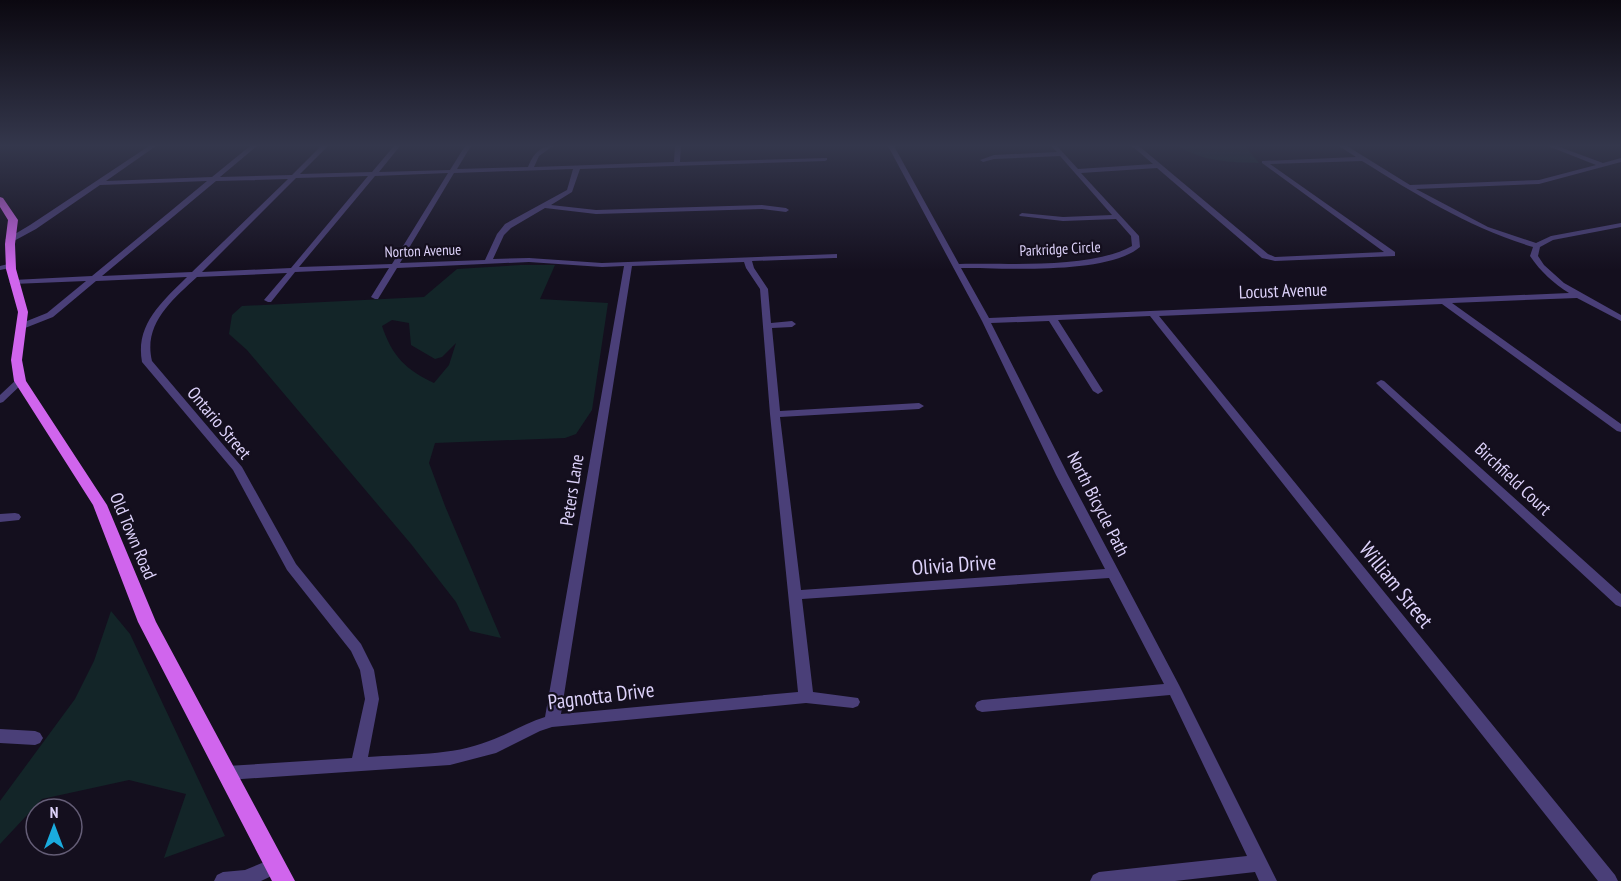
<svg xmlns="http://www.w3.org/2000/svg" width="1621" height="881" viewBox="0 0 1621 881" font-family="'PT Sans Narrow',sans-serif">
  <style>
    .green { fill: #132528; fill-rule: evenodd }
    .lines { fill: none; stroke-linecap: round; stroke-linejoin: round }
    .minor { fill: #4a3f78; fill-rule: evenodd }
    .major { fill: #d065ed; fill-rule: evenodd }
    .labels { text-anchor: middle; stroke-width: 4.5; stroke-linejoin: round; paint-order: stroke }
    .far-street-label { font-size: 15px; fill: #ddd2fa; stroke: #140f1e }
    .street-label { font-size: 18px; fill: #ddd2fa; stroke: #140f1e }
    .near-street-label { font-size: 21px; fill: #ddd2fa; stroke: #140f1e }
  </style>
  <rect width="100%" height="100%" fill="#140f1e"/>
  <path class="green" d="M 1178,146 L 1245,146 L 1259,163 C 1229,162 1204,162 1178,146 Z
    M 521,265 L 555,265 L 540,299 L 608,303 L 592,410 L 576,434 L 565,438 L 435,443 L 429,463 L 445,506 L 501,638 L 470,631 L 456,602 L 411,544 L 247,350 L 229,334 L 232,315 L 242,306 L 424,297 L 457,269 ZM 392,320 L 409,323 L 411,345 L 435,359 L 442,357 L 456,343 L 449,365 L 434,383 C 406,370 392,356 382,326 Z
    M 111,611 L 130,634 L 225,836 L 164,858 L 186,794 L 129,780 L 42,799 L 0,844 L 0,801 L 75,699 L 94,661 Z"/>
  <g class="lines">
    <path class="minor" d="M 149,146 L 156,146 L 106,181 L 212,177 L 250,146 L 257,146 L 220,177 L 292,175 L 321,146 L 328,146 L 300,174 L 372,172 L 394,146 L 400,146 L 379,172 L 450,170 L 465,146 L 471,146 L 457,169 L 528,167 C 533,155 539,146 553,146 L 539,156 L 534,167 L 674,162 L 675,146 L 681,146 L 680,162 L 827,158 L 827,160 L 825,161 L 580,169 L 572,192 L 551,205 L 596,210 L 762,205 L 786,208 L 789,210 L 786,212 L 762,209 L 596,214 L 545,208 L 511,228 L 504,235 L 493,259 L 529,258 L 602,263 L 837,254 L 837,258 L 834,258 L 752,261 L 754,268 L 768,289 L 771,323 L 792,321 L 796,324 L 792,327 L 772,328 L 780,411 L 919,403 L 924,406 L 919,409 L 780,417 L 801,590 L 1105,569 L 1056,475 L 982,321 L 888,146 L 894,146 L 959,264 C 1007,263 1091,269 1132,246 L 1131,236 L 1116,219 L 1063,221 L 1020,216 L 1019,215 L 1022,213 L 1063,217 L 1112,215 L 1060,156 L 994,159 L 983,162 L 980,160 L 994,155 L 1057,152 L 1051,146 L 1057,146 L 1078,169 L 1153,164 L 1132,146 L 1139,146 L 1268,254 L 1275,257 L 1384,252 L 1262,163 L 1262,161 L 1356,157 L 1339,146 L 1347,146 L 1410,185 L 1539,180 L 1596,165 L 1548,146 L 1557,146 L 1603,163 L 1621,158 L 1621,162 L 1539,184 L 1416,189 L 1488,227 L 1536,243 L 1551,236 L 1621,223 L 1621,227 L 1553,240 L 1540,247 L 1538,256 L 1544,265 L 1564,283 L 1621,315 L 1621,321 L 1577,298 L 1452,303 L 1621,424 L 1621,432 L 1617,431 L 1442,304 L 1159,316 L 1615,875 L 1618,881 L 1598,881 L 1150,316 L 1058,320 L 1103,391 L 1098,394 L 1093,391 L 1049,321 L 991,323 L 1068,475 L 1179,685 L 1277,881 L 1259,881 L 1255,872 L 1175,881 L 1090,881 L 1093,875 L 1099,872 L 1247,856 L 1170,695 L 982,712 L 977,710 L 975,706 L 977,702 L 982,700 L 1164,684 L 1109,578 L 802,599 L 813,692 L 858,698 L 860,702 L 858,706 L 853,708 L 806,703 L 552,727 L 540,731 L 496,753 L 450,765 L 227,780 L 221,778 L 219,773 L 221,768 L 227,766 L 352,758 L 365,699 L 360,670 L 351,651 L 287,570 L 233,470 L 142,362 C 135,324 163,301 187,277 L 96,281 L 53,317 L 20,330 L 17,329 L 17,325 L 47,313 L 86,281 L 13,284 L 9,282 L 13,280 L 92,276 L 207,181 L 100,185 L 36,229 L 12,242 L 5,240 L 30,225 ZM 1362,161 C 1417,195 1470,228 1533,247 L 1530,256 C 1541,272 1553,283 1569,293 L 989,318 L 961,268 C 1005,268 1107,275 1140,247 L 1139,236 L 1081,173 L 1157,168 L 1262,258 L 1275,261 L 1395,256 L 1395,252 L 1270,164 ZM 573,169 L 567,190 L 505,224 L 497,234 L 485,260 L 400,263 L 454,173 ZM 448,173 L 392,264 L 299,267 L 375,176 ZM 368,176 L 291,268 L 202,272 L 296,178 ZM 288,179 L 192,272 L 102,276 L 216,181 ZM 529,262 L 602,267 L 624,266 L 545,717 C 526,723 508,734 489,741 C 452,756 408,754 368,757 L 379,699 L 374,670 L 361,644 L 296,564 L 242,467 L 152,361 C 143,324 172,300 197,277 L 287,273 L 264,300 L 268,302 L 271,302 L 295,272 L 389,268 L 371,297 L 375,299 L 378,299 L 397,268 ZM 744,262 L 746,268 L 760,289 L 770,414 L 798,692 L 561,714 L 632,266 Z
      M 12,263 L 15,263 L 15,267 L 0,270 L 0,266 Z
      M 20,378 L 25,381 L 23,383 L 3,402 L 0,403 L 0,395 L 17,379 Z
      M 1381,380 L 1384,381 L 1621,594 L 1621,607 L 1616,605 L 1378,385 L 1376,383 Z
      M 15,513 L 19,514 L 21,517 L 19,520 L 0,522 L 0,514 Z
      M 0,729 L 35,731 L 40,733 L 43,738 L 40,743 L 35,745 L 0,743 Z
      M 274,858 L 280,860 L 283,866 L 280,872 L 261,881 L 214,881 L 217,875 L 223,872 L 245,870 Z"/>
    <path class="major" d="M 0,197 L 3,198 L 18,220 L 15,244 L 16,269 L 28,312 L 22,360 L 26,381 L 107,505 L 156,622 L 295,881 L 272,881 L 138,622 L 93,505 L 14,381 L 11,360 L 18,312 L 6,269 L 5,244 L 8,220 L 0,207 Z"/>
  </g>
  <linearGradient id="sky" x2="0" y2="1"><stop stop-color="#0b0810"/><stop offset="0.54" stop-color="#34374c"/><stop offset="1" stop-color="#34374c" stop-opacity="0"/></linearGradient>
  <rect width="1621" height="270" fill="url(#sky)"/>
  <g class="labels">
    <g class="far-street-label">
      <text transform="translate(1060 249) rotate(-3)" y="5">Parkridge Circle</text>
      <text transform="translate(423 251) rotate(-2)" y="5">Norton Avenue</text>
    </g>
    <g class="street-label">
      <text transform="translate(1283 291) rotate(-2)" y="6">Locust Avenue</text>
      <text transform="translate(219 423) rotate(50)" y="6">Ontario Street</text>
      <text transform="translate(1513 479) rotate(43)" y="6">Birchfield Court</text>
      <text transform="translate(572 490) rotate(-81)" y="6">Peters Lane</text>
      <text transform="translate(1098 504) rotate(63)" y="6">North Bicycle Path</text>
      <text transform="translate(133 536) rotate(67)" y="6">Old Town Road</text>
    </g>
    <g class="near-street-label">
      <text transform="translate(954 565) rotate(-4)" y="7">Olivia Drive</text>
      <text transform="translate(1396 585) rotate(51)" y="7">William Street</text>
      <text transform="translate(601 696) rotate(-7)" y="7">Pagnotta Drive</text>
    </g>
  </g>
  <g transform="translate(54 827)"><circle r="28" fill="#140f1e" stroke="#645d76" stroke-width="1.5"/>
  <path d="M0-4.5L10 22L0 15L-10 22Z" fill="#1aabde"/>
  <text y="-9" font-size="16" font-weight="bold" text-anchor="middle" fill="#ddd2fa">N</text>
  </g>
</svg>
